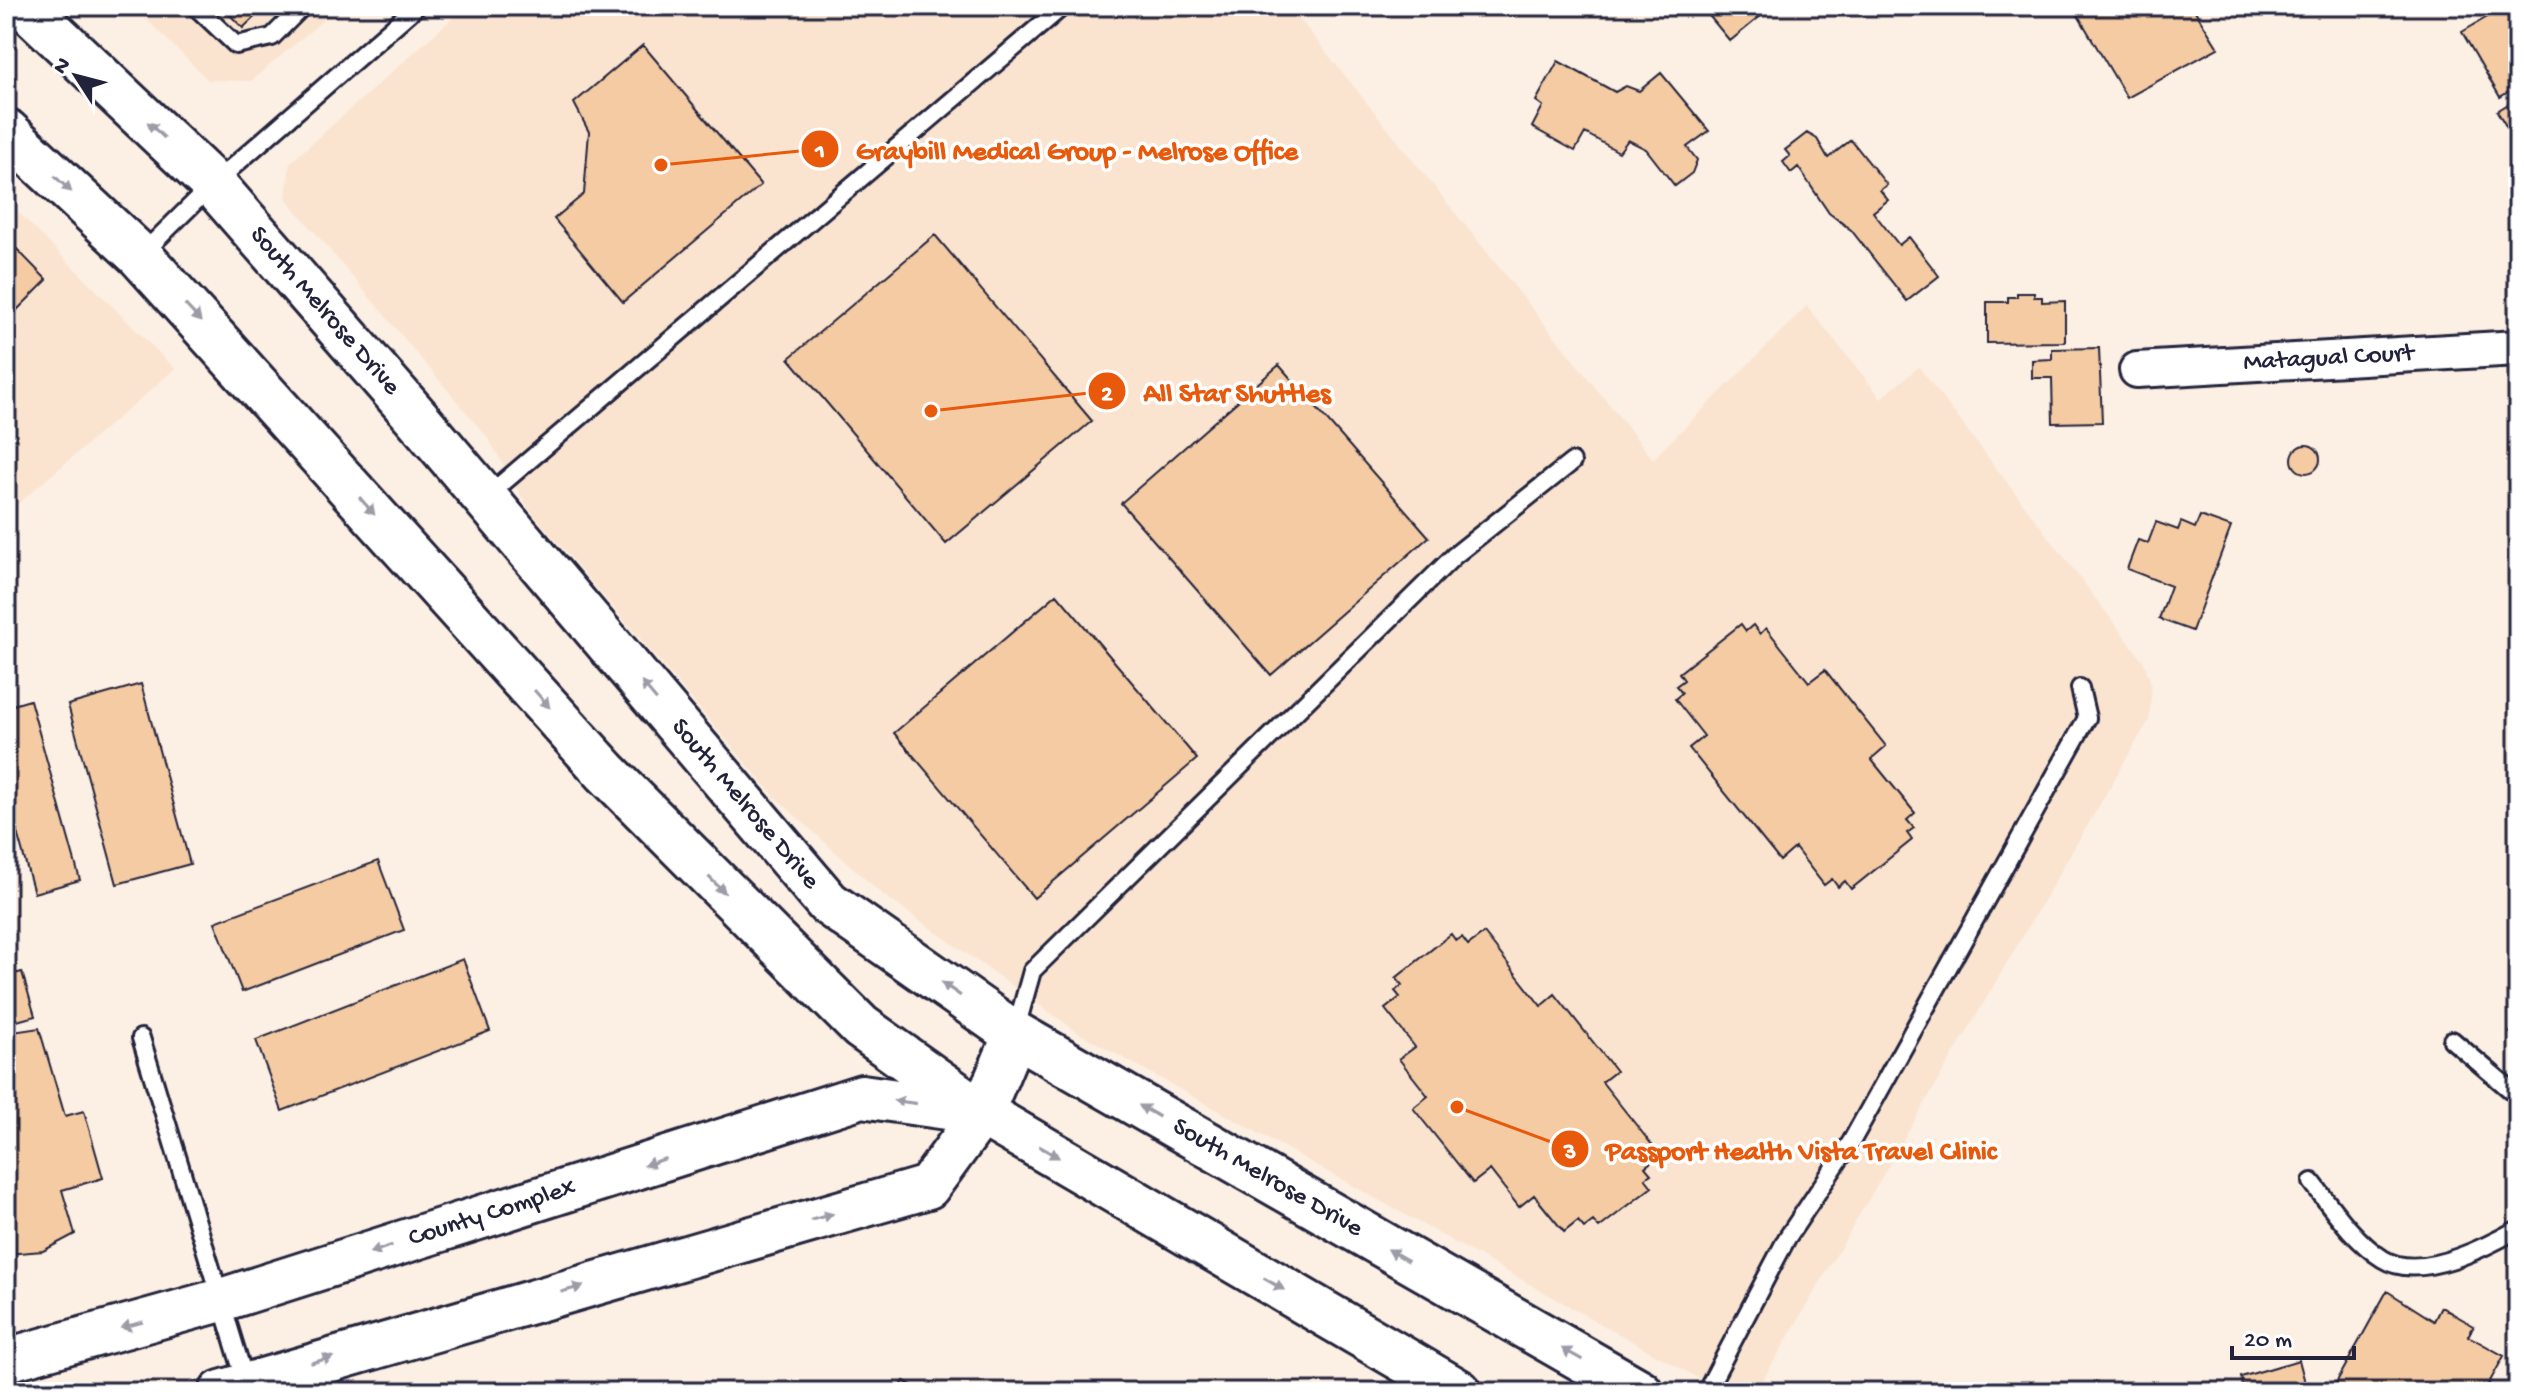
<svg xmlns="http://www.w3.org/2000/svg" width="2524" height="1398" font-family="'Gochi Hand',sans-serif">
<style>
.built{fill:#fae4d0}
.building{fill:#f4cba3;stroke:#22223b;stroke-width:2}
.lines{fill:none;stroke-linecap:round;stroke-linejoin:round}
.service-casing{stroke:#22223b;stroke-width:22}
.minor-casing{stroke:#22223b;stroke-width:40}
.tertiary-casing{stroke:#22223b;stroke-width:48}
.primary-casing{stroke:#22223b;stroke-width:50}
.service{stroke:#fff;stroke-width:16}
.minor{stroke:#fff;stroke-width:34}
.tertiary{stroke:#fff;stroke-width:42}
.primary{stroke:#fff;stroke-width:44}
.oneway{fill:#9c9ca7}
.labels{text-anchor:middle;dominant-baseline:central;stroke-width:7;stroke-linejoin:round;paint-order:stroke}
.street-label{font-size:26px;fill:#22223b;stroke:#fff}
.leader{fill:none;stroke:#e8590c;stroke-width:3}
.callout-dot{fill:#e8590c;stroke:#fff;stroke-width:3}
.mark-label{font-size:24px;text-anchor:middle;font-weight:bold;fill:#fff}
.callout-label{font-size:28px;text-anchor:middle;font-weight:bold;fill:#e8590c;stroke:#fff;stroke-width:7;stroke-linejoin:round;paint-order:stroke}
</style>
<rect width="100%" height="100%" fill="#fcefe3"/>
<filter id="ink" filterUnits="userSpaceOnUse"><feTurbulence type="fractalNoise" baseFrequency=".0125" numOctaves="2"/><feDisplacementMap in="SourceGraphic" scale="16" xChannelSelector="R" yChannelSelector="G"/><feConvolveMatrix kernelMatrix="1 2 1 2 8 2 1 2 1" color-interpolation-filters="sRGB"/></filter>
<g filter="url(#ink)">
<path class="built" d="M133,6H340L251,81L208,80Z
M466,6H1289L1653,459L1807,306L1881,398L1919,367L2144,662L2152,686L2149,720L1756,1392H1723L1079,1033L882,894L775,797L529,509L488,438L286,198L290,163Z
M6,200L175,369L6,514Z"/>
<path class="building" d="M221,6H266L243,28Z
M1701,6H1773L1730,41Z
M2192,6L2218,48L2127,98L2073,7Z
M2506,6L2518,9V86L2500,97L2462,32Z
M643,45L761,185L623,302L554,219L584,194L589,132L574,103Z
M1558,61L1615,92L1626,86L1639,91L1661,73L1709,131L1687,147L1697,160L1692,173L1675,186L1646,149L1628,140L1619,152L1585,133L1575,151L1532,127L1543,106L1536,101Z
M2518,98V133L2512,136L2497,111Z
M1807,133L1817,139L1828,158L1851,140L1887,185L1880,190L1888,200L1873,212L1899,245L1909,237L1939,276L1907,301L1851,230L1829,213L1798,167L1791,173L1783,162L1790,156L1785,150Z
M935,235L1092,421L946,544L789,358Z
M6,238L47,280L6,321Z
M2017,293H2034V297H2042V302L2065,301V342L1987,343V302H2008V297H2017Z
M2099,348L2102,422L2053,423L2052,378H2032V360L2052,359V349Z
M1279,365L1429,537L1271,675L1121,503Z
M2292 459a14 14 0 1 1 28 0a14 14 0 1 1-28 0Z
M2200,516L2231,527L2192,631L2159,619L2171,586L2127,569L2138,540L2148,543L2156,522L2178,530L2181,522L2195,528Z
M1057,594L1197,759L1034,898L894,733Z
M1741,624L1746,631L1753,625L1760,634L1766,628L1809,682L1825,670L1886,746L1871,759L1915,813L1907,820L1914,828L1907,833L1912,840L1851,889L1845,881L1838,887L1832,879L1824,885L1795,848L1780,861L1689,748L1704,736L1675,699L1682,693L1676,686L1684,680L1679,673Z
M141,684L190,864L117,884L68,705Z
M30,700L80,880L34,893L6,793V707Z
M378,861L404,930L242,992L215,922Z
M1484,933L1541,1006L1555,994L1616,1071L1602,1082L1660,1155L1645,1167L1651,1174L1645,1178L1652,1187L1599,1228L1593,1221L1584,1228L1578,1221L1564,1232L1534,1195L1519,1207L1490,1170L1473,1183L1413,1108L1428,1096L1399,1059L1415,1047L1385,1009L1400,997L1395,991L1402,985L1396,978L1451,934L1456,941L1462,937L1468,945Z
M463,959L490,1031L282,1111L256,1040Z
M22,972L35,1016L6,1024V976Z
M2518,1017V1037L2510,1033Z
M39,1028L65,1116L84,1111L103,1178L62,1190L75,1234L43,1251L7,1254L6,1033Z
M2387,1291L2434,1321L2441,1307L2474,1326L2468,1336L2504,1356L2484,1392H2331Z
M2299,1360L2307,1390L2316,1387L2325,1392H2244L2241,1377Z
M904,1381L924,1392H897Z"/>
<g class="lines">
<g class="service-casing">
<path id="service" d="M195,6L236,45L272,37L303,6
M142,254L213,184L417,6
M486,497L1063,6
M1015,1032L1032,971L1454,556L1572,462
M141,1038L246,1383
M2452,1040L2518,1096
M2312,1182C2333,1209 2354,1241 2383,1259C2420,1282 2486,1247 2518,1229
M1706,1392L1787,1238L1851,1142L2087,718L2080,688"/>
</g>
<g class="minor-casing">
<g id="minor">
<path id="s1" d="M2137,370L2518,348"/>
</g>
</g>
<g class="tertiary-casing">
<g id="tertiary">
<path id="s2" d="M6,1360L221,1300L862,1096L982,1113"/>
<path d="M221,1392L928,1187L982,1113L1015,1034"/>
</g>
</g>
<g class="primary-casing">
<g id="primary">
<path id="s3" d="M25,6L213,184L419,420L828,903L1015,1034L1640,1392"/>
<path d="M6,131L140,256L606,772L861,1027L982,1113L1459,1392"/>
</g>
</g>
<use href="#service" class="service"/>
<use href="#minor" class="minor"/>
<use href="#tertiary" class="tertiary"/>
<use href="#primary" class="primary"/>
</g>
<defs><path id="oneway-solid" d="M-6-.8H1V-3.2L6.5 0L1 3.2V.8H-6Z" transform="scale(2)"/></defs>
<g class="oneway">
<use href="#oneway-solid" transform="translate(156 130) rotate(-137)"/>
<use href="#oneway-solid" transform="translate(63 184) rotate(43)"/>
<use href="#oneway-solid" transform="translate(193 313) rotate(47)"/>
<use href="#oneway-solid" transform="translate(367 506) rotate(49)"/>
<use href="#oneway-solid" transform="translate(649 691) rotate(-130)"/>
<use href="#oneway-solid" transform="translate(542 699) rotate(49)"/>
<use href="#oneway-solid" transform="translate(717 885) rotate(45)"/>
<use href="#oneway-solid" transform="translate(951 989) rotate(-145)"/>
<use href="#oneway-solid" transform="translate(905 1102) rotate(-172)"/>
<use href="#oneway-solid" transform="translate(1149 1111) rotate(-150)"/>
<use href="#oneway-solid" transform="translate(1049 1152) rotate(30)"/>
<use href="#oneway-solid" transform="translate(655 1162) rotate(162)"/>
<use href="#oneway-solid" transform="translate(822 1217) rotate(-16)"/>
<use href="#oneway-solid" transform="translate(381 1249) rotate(162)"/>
<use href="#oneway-solid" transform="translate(1398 1255) rotate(-150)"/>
<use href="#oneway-solid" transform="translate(1274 1284) rotate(30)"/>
<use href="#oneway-solid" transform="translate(572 1289) rotate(-16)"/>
<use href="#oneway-solid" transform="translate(132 1325) rotate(164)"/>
<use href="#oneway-solid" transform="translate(1572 1354) rotate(-151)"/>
<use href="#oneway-solid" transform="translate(322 1360) rotate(-16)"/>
</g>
</g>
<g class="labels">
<g class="street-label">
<text stroke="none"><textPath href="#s3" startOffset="428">South Melrose Drive</textPath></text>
<text stroke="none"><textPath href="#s1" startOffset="192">Matagual Court</textPath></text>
<text stroke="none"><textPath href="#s3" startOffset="1076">South Melrose Drive</textPath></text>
<text stroke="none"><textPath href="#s3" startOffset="1724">South Melrose Drive</textPath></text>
<text stroke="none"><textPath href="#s2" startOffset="508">County Complex</textPath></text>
</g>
</g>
<path class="leader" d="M661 165L820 149M931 411L1107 391M1457 1107L1570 1149"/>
<g class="callout-dot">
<circle cx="661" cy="165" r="8"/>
<circle cx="931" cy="411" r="8"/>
<circle cx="1457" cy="1107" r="8"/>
<circle cx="820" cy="149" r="20"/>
<circle cx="1107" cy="391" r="20"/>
<circle cx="1570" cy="1149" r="20"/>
</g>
<g class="mark-label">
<text x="820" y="157">1</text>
<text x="1107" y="400">2</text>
<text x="1570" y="1158">3</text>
</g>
<g class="callout-label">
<text x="1077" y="159">Graybill Medical Group - Melrose Office</text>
<text x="1237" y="401">All Star Shuttles</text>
<text x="1801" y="1159">Passport Health Vista Travel Clinic</text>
</g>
<rect width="2524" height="1398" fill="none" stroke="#fff" stroke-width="32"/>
<rect x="16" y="16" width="2492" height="1366" fill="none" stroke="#22223b" stroke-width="3" filter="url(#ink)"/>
<g transform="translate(76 76) rotate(306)" stroke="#ffffff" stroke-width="6" paint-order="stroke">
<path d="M0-6L14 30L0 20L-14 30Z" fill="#22223b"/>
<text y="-12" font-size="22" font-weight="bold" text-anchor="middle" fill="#22223b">N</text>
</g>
<path d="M2232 1346v12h122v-12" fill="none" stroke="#22223b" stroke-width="4"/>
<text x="2244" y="1346" font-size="24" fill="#22223b" stroke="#ffffff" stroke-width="6" paint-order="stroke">20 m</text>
</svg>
